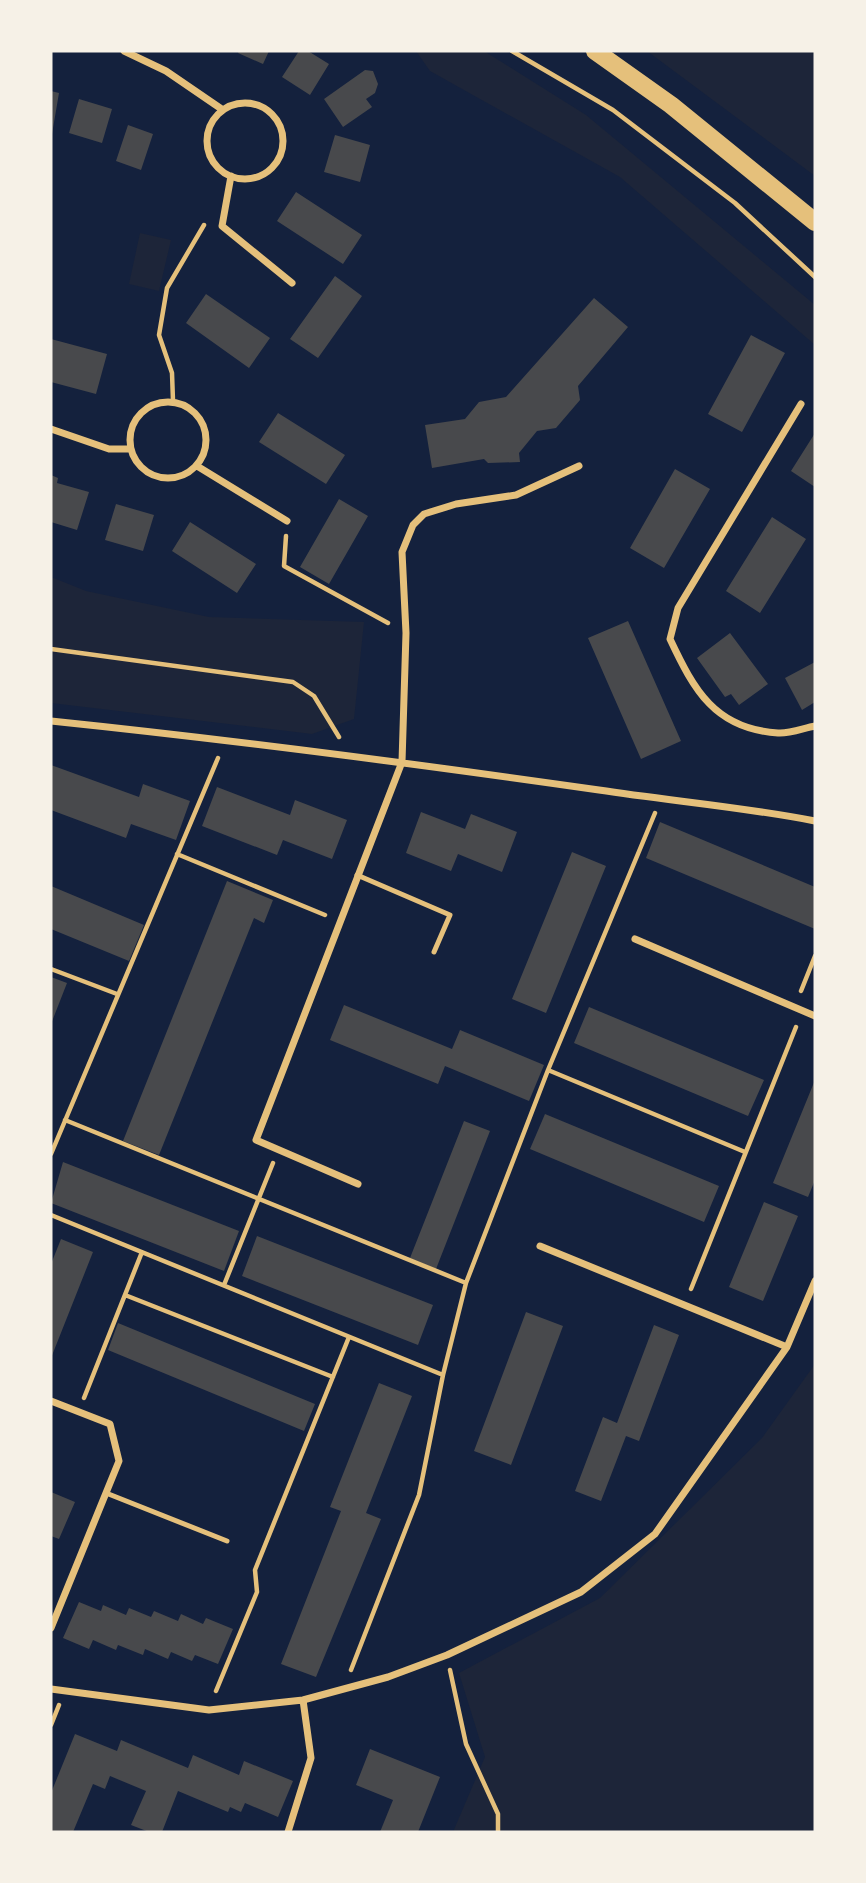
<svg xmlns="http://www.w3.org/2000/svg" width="866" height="1883" font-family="'Asap Condensed',sans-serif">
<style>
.green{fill:#1d2539}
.building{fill:#48494c}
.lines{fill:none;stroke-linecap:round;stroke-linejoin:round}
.path{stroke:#e5c07b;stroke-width:4.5}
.service{stroke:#e5c07b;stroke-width:5}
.minor{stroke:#e5c07b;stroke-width:7}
.primary{stroke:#e5c07b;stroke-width:18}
</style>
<rect width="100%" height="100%" fill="#14213d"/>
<path class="green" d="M416,51H484L586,115L815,305V345L620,177L430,71Z
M647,51H815V176Z
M140,233L171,240L159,291L129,284Z
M51,577L86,591L209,617L364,622L354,719L312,734L51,703Z
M815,1364V1832H453L485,1757L459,1673L600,1598L762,1438Z"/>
<path class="building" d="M239,51H269L263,64L238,53Z
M299,51H308L329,64L310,95L282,77Z
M365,70L373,71L378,84L375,93L366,99L372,107L343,127L324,99Z
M51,91L59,93L52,134H51Z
M79,99L112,109L102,143L69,133Z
M128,125L153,134L141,170L116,161Z
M335,135L370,145L360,182L324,172Z
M296,192L362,235L343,264L277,221Z
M335,276L362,296L318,358L290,339Z
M206,294L270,338L249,368L186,323Z
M594,298L628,327L578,386L580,400L556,428L537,431L519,453L520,462L488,463L484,459L432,468L425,425L465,419L479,402L506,397Z
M751,335L785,353L742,432L708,414Z
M51,339L107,354L96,394L51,382Z
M278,413L345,455L326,484L259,442Z
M815,433V487L791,471Z
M675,469L710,489L664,568L630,548Z
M51,475L58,478L57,483L89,492L77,530L51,522Z
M339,499L368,516L329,584L300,567Z
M116,504L154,515L143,551L105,540Z
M772,517L806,539L760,613L726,591Z
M190,522L256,564L237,593L172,551Z
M628,621L681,741L641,759L588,638Z
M730,633L768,684L739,705L731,694L725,697L697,658Z
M815,662V702L802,710L785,678Z
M51,765L139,797L143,784L190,801L176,840L131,824L126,838L51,810Z
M217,787L290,815L295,800L347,820L332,859L283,840L277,855L202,826Z
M421,812L465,829L471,814L517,832L502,872L458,854L451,871L406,853Z
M660,822L815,887V929L646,858Z
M572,852L606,866L546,1013L512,999Z
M227,881L273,900L264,923L254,918L159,1155L123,1141Z
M51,886L144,925L129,961L51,929Z
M51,977L67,983L51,1024Z
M344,1005L452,1049L460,1030L544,1065L529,1101L445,1066L438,1084L330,1040Z
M589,1007L764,1080L748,1116L574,1043Z
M815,1080V1180L808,1197L773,1183Z
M545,1114L719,1186L704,1222L530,1149Z
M464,1121L490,1131L436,1269L410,1258Z
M63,1162L239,1231L224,1271L51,1203Z
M764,1202L798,1216L763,1301L729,1287Z
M257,1236L433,1305L418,1345L242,1276Z
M61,1239L93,1252L51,1358V1264Z
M526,1312L563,1326L511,1465L474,1451Z
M118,1323L315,1404L304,1431L108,1350Z
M654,1325L679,1335L639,1441L626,1436L601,1501L575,1491L603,1417L617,1423Z
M379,1383L412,1396L366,1513L381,1519L316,1677L281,1664L341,1511L330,1507Z
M51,1492L75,1502L59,1539L51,1536Z
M79,1602L101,1611L103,1605L126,1615L129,1608L151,1617L154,1611L178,1621L181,1614L203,1624L206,1618L233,1629L218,1664L195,1655L192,1661L171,1652L168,1659L145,1649L143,1655L118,1645L116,1650L93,1640L89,1649L63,1638Z
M75,1734L117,1751L121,1740L188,1768L193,1755L239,1775L244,1761L293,1781L278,1817L245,1803L241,1812L230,1807L228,1812L178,1791L162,1832H149L131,1825L146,1791L110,1776L105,1789L93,1784L73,1832H51V1793Z
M370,1749L440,1777L418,1832H380L393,1800L356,1785Z"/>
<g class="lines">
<path class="path" d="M512,51L613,110L735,203L815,277
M173,401L172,373L159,335L167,288L204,225
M286,536L284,566L388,623
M51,649L293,682L314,696L339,737
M177,854L325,915
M51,969L117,994
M801,991L815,956
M548,1070L745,1152
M65,1120L466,1283
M51,1154L218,758
M51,1215L443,1375
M224,1285L273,1163
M691,1289L796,1027
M125,1295L333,1377
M84,1398L142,1252
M351,1670L419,1495L443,1375L466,1283L548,1070L655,813
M450,1670L466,1744L498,1814V1832
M216,1691L257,1592L255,1570L349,1337
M51,1725L59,1705"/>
<path class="service" d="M357,875L450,915L434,952
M106,1493L227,1541"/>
<path class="minor" d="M124,51L166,71L223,110
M207 141a38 38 0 1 1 76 0a38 38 0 1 1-76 0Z
M231,176L222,226L292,283
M130 440a38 38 0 1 1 76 0a38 38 0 1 1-76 0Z
M801,404L678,608L670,639C694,690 715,729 778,733C789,734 804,728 815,726
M51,429L109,449H131
M197,466L287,521
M51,721C234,740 417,764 599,790C671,801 744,807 815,821
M635,939L815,1016
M358,1184L256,1140L402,762L406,633L402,552L413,525L424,514L456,504L516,495L579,466
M540,1246L787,1347
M51,1401L110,1424L119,1461L51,1628
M51,1689L209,1710L303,1700L388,1677L447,1655L581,1592L655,1534L787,1347L815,1281
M288,1832L311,1758L303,1700"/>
<path class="primary" d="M595,51L671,105L815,222"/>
</g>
<rect width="866" height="1883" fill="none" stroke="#f6f1e7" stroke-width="105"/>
</svg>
